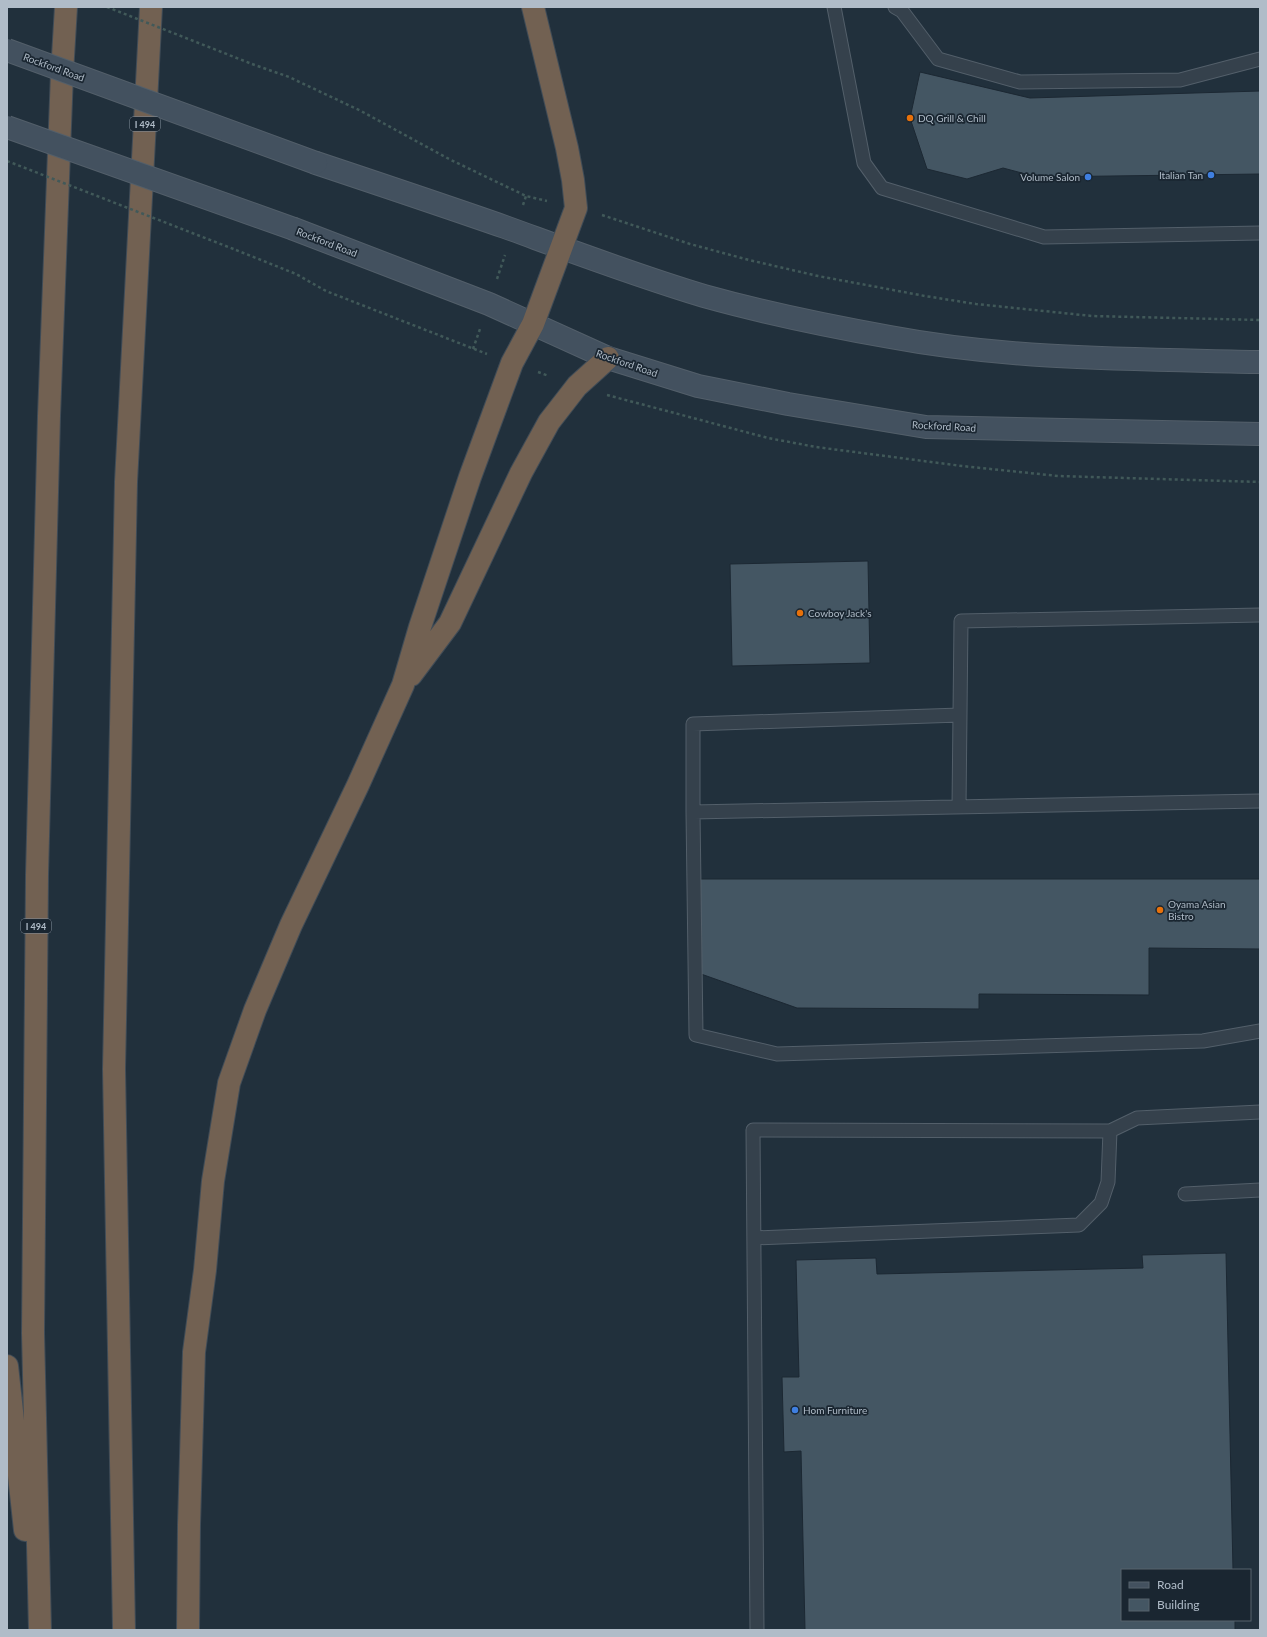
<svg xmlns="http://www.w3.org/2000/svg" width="1267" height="1637" font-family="Lato,sans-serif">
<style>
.building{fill:#445663;stroke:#1c2833}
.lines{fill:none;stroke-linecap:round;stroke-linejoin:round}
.lane-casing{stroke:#535f6a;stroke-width:15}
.secondary-casing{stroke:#535f6a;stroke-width:24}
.highway-casing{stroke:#404c57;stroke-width:24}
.path{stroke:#415959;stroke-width:2.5;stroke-dasharray:3 3;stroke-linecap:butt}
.lane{stroke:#35414c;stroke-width:13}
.secondary{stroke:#43515f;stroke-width:22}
.highway{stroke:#726152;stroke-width:22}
.secondary-bridge-casing{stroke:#535f6a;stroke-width:24;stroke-linecap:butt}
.path-bridge{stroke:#415959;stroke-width:2.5;stroke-dasharray:3 3;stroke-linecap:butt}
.secondary-bridge{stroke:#43515f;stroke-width:22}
.food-dot{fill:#e8710a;stroke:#1a2631;stroke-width:1.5}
.shop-dot{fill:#3f7fe0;stroke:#1a2631;stroke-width:1.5}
.labels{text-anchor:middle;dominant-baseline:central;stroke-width:3.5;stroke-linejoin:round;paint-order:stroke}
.shield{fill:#1a2631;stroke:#838f9b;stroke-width:1}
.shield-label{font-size:9px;font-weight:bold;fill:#b0bcc8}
.street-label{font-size:10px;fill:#b0bcc8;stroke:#1a2631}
.poi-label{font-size:10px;fill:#b0bcc8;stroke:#1a2631;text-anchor:start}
</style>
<rect width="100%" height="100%" fill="#21303c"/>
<path class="building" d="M920,72L1030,98L1260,91V174L1037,177L1003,168L967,179L927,169L910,118Z
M868,561L870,663L732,666L730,564Z
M700,879H1260V949L1149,948V995L979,994V1009L797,1008L701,974Z
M1226,1253L1233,1570H1122V1620H1235V1630H805L801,1451L784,1452L782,1377H799L796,1260L876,1258L877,1274L1143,1268L1142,1255Z"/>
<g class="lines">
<g class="lane-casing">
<path id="lane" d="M834,7L864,163L882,188L1044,237L1260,233
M895,7L902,11L938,59L1020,82L1180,80L1260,59
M1260,801L693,812L696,1035L777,1054L1203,1041L1260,1031
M959,807L961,621L1260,615
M693,812V724L960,715
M1185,1194L1260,1190
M754,1238L1079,1225L1101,1203L1108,1182L1110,1131
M757,1630L753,1130L1110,1131L1137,1118L1260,1112"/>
</g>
<g class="secondary-casing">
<path id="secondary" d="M316,163C379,184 442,205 505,227C571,251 637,276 704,296C765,313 828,326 890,337C1012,360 1136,359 1260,362
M294,229L489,304L608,358L698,386L788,404L926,427L1260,434"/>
</g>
<g class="highway-casing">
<path id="highway" d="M411,675L450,623L521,473L549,422L577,386L608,358
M7,1366L25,1530
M40,1630L33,1333L37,875L49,416L62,73L66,7
M124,1630L114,1069L126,482L151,7
M188,1630L189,1525L194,1352L205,1270L213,1181L229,1083L255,1010L291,925L358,785L403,685L420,627L470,477L512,363L533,324L576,208L573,180L567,148L533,7"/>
</g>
<path class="path" d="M252,64L289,77L361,111L449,159L526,196L547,201
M523,205L526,196
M602,215L690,244L749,260L818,276L925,296L976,304L1092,316L1260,320
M236,250L296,274L326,291L487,354
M497,279L505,255
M473,349L480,329
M538,372L549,376
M607,395L768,438L816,447L962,466L1058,476L1260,482"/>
<use href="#lane" class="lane"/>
<use href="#secondary" class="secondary"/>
<use href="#highway" class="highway"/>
<g class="secondary-bridge-casing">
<path id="secondary-bridge" d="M7,50L316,163
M7,127L294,229"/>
</g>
<path class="path-bridge" d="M107,7L252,64
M7,161L236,250"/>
<use href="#secondary-bridge" class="secondary-bridge"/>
</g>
<g class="food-dot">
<circle cx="910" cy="118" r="4"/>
<circle cx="800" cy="613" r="4"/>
<circle cx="1160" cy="910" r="4"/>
</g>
<g class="shop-dot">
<circle cx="1211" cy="175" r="4"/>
<circle cx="1088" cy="177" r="4"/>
<circle cx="795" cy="1410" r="4"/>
</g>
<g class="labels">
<g class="shield">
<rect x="130" y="117" width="30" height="14" rx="3"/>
<rect x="21" y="919" width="30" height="14" rx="3"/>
</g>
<g class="shield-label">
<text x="145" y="124">I 494</text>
<text x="36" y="926">I 494</text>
</g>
<g class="street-label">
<text transform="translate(54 67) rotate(20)">Rockford Road</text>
<text transform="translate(327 242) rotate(21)">Rockford Road</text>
<text transform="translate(627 363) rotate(19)">Rockford Road</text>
<text transform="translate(944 426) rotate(3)">Rockford Road</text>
</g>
<g class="poi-label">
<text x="918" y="118">DQ Grill &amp; Chill</text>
<text x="1203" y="175" text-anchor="end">Italian Tan</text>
<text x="1080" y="177" text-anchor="end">Volume Salon</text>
<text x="808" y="613">Cowboy Jack's</text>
<text x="1168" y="904">Oyama Asian<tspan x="1168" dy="12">Bistro</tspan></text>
<text x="803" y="1410">Hom Furniture</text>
</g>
</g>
<rect width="1267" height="1637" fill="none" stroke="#b0bcc8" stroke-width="16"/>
<rect x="1121" y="1569" width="130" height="52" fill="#1a2631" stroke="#56626d"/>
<rect x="1129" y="1582" width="20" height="6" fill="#43515f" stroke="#56626d"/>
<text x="1157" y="1589" font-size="12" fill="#b0bcc8">Road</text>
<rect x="1129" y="1599" width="20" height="12" fill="#445663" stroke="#56626d"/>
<text x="1157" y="1609" font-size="12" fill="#b0bcc8">Building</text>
</svg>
